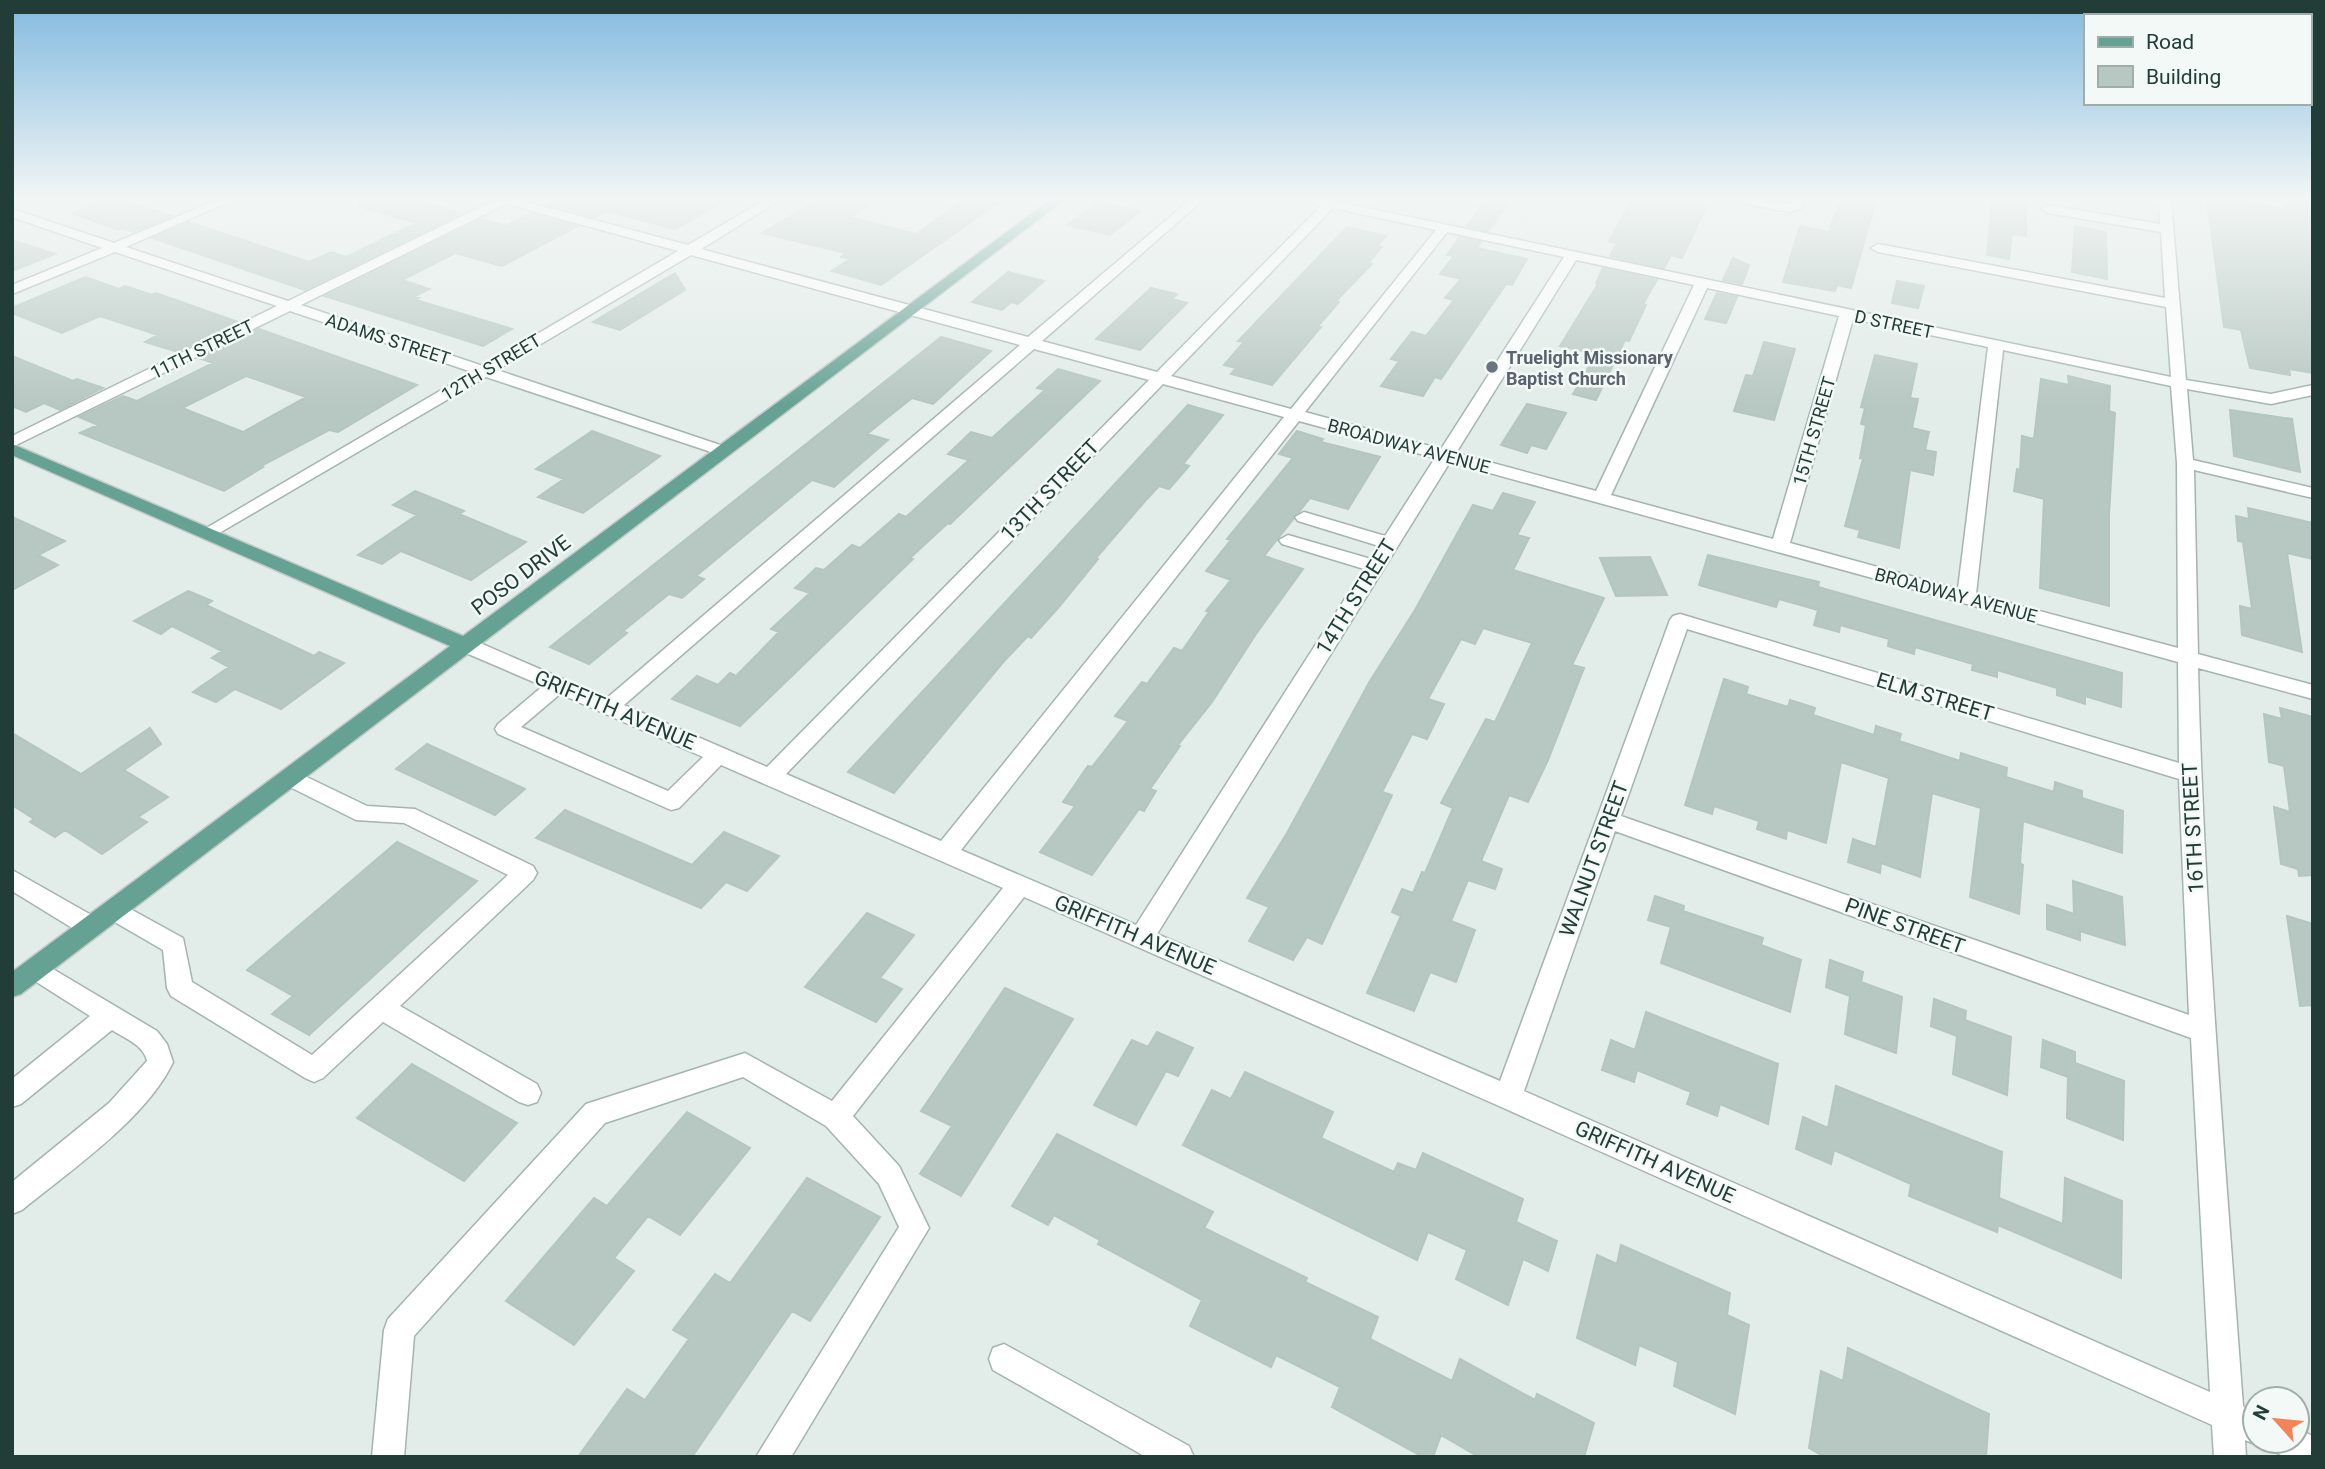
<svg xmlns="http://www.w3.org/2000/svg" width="2325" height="1469" font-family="Roboto,sans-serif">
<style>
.building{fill:#b7c7c1;stroke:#b4c6bf;stroke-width:2;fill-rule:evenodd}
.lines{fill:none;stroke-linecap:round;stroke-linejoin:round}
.minor-casing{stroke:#a5b4af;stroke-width:3}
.major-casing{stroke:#c1c9c7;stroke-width:3}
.minor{fill:#fff;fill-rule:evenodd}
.major{fill:#66a294;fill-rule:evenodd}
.worship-dot{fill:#6b7280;stroke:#f2f9f6;stroke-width:2.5}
.labels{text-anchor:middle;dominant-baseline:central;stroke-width:5;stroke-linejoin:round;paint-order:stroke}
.far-street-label{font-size:18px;fill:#223d37;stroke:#f2f9f6}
.far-worship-label{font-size:18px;font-weight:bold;fill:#5b616d;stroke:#f2f9f6;text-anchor:start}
.street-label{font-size:21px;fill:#223d37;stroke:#f2f9f6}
</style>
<rect width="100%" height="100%" fill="#e2ece8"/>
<path class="building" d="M107,200H121L171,216L134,232L122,228L118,230L72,213Z
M359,200H415L462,213L305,290L152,238L189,222L309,262L332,252L346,257L416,223L358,206Z
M557,200H727L675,229L607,211L595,217L548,205Z
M818,200H876L850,217L916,234L964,200H1002L881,285L832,271L850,259L841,257L846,253L762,233Z
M1485,200H1510L1488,231L1467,226Z
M1632,200H1702L1699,206L1706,208L1682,258L1671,255L1664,268L1610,256L1617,243L1609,241Z
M1840,200H1876L1851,288L1837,285L1835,291L1783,282L1800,226L1829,232Z
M1992,200H2026V236L2012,234L2009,259L1987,255Z
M2207,200H2250L2251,203L2282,209L2294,200H2313V373L2289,369L2290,375L2250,368L2241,330L2224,327Z
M1098,202L1140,211L1110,235L1067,225Z
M531,213L578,226L502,266L455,253L402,280L429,289L413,297L419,298L416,300L512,329L483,346L325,296L481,219L506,226Z
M2075,226L2106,232L2107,279L2072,272Z
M1347,227L1386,236L1377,246L1382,247L1368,263L1372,264L1336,301L1339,302L1318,326L1321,327L1272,385L1231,374L1236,368L1224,365L1244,342L1238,341Z
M1459,237L1481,242L1477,248L1527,259L1512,285L1506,284L1441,379L1435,377L1423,396L1381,386L1399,361L1391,359L1412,332L1426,336L1454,300L1445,298L1461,279L1440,274L1454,256L1447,255Z
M12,240L55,254L12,271Z
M1733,258L1749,265L1742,284L1723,280Z
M1603,268L1657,280L1643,304L1646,305L1629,341L1625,340L1596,400L1573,394L1596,354L1560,346L1598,284L1596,283Z
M1008,272L1044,281L1018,304L1011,302L1002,310L972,302Z
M675,273L685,290L620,330L593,322Z
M85,277L119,289L125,286L152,295L156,293L238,322L178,352L145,342L158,335L100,316L62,333L12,313V308Z
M1897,281L1924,286L1918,308L1892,303Z
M1151,288L1177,294L1172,299L1187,303L1140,350L1096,339Z
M1717,293L1737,297L1726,323L1705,319Z
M259,329L417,385L338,432L329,430L261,466L263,467L224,491L80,433L98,425L79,417L123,396L137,401L213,363L199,358ZM246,376L306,397L243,432L182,408Z
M941,337L991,351L933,404L912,398L867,434L888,440L834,487L812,480L696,576L704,579L682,598L669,594L623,631L627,633L589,664L550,647Z
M1764,342L1795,349L1774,420L1734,411L1746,375L1753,376Z
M1875,355L1917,364L1910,398L1918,399L1912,428L1929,432L1925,450L1936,452L1933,475L1910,470L1899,548L1858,537L1860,530L1845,526L1863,459L1860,458L1866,425L1861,424L1865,408L1861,407Z
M12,356L73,381L77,379L103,388L60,410L44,403L26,412L12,406Z
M1058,369L1100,381L950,524L948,523L910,558L913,559L740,726L672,699L697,676L718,685L730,673L736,676L779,632L771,629L810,593L795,588L816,568L824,570L852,545L860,548L899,514L906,517L969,460L948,454L971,432L992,438L1045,390L1037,388Z
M2068,376L2110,386L2109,411L2115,413L2109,515V606L2040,588L2044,499L2014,491L2017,469L2020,470L2022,436L2034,439L2041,379L2069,385Z
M1527,404L1566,413L1546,449L1531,445L1527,453L1501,445Z
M1188,405L1223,415L1183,464L1189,466L1169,489L1159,486L1146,500L1096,558L1098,559L1058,608L1031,638L1028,636L1005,660L894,793L848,772Z
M2230,410L2292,419L2300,472L2234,456Z
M592,431L660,456L583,513L538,497L564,479L536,469Z
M1297,431L1323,439L1321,442L1380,457L1348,509L1310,498L1264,556L1303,569L1256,634L1212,702L1178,745L1180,746L1150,789L1156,791L1144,811L1139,809L1092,875L1040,852L1075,806L1063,802L1088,766L1092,767L1128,721L1115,716L1142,682L1147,684L1174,648L1182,651L1209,612L1206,611L1231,580L1206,571L1231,540L1227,539L1293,458L1279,454Z
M415,491L464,511L459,514L526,542L471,580L401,551L382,564L358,555L417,515L393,505Z
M1503,493L1535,502L1517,535L1529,538L1513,570L1604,598L1572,665L1584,668L1548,760L1528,802L1509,795L1481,861L1502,869L1495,889L1468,880L1451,921L1475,930L1456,982L1430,972L1414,1011L1367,993L1401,916L1392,912L1402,889L1413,893L1422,872L1425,873L1453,808L1441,803L1486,719L1495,722L1532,643L1483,628L1475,644L1461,639L1428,699L1444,704L1427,739L1412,734L1382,792L1392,795L1322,944L1307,937L1293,960L1249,941L1269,907L1247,898L1287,833L1370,681L1415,610L1473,505L1493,511Z
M2248,508L2313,523V559L2287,553L2302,652L2242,635L2240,606L2252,609L2243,542L2238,541L2236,516L2249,519Z
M12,517L65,541L38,555L58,565L12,590Z
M1708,555L1819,582L1818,587L2122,673L2121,707L2085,696V704L2057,695V688L1997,670V677L1972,670L1973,664L1915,647L1914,654L1888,646L1889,639L1840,625L1839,632L1814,625L1818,610L1779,599L1776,607L1699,585Z
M1650,557L1667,595L1616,596L1600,558Z
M188,591L212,601L206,605L314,656L319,652L344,663L281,709L235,689L216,702L193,692L229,667L212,658L222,651L172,626L161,634L134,621Z
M1724,679L1748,687L1746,694L1788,707L1790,700L1815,708L1813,715L1874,735L1876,726L1901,734L1899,741L1960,761L1961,753L2007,768L2006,777L2054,792L2055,782L2082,791V798L2123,811L2122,853L2023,821L2020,863L2023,865L2019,914L1970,897L1981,808L1932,793L1920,877L1881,863L1880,873L1848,862L1853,839L1876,847L1889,778L1841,762L1826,843L1787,830L1786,839L1757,829L1759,821L1714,806L1712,814L1685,805Z
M2280,708L2313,717V875L2299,876L2298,869L2281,864L2274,807L2290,812L2284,766L2269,762L2264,714L2282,719Z
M150,728L161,744L124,770L168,797L138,817L147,822L102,854L65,830L55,837L30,822L34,819L12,805V733L81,774Z
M427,744L525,789L495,815L396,769Z
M565,810L692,865L724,832L779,856L747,891L726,882L701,908L536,838Z
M397,842L477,881L309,1035L272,1014L293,996L247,970Z
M2073,881L2122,897L2125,945L2080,931V940L2047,929V905L2074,914Z
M1655,896L1684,906L1683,911L1763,938L1761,945L1801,960L1790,1012L1661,963L1671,927L1648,920Z
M867,913L914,935L880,978L902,989L876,1022L805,987Z
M2287,916L2313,924V1005L2300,1006Z
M1830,960L1863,972L1861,982L1902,997L1896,1053L1845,1034L1850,996L1826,987Z
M1005,988L1073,1019L961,1196L920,1174L952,1126L921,1111Z
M1934,999L1966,1011L1965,1020L2011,1037L2007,1095L1953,1074L1957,1036L1931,1026Z
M1646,1012L1778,1064L1768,1124L1720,1104L1717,1116L1687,1104L1691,1092L1637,1070L1634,1082L1602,1070L1611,1040L1635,1050Z
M1157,1032L1193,1048L1178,1076L1166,1071L1136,1125L1094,1105L1132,1040L1148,1047Z
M2043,1040L2075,1052V1063L2124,1081L2123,1140L2067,1118L2068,1077L2041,1067Z
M412,1064L517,1123L464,1181L357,1118Z
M1245,1072L1333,1112L1321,1138L1394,1172L1398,1163L1416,1170L1423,1153L1523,1199L1516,1222L1557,1241L1548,1271L1523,1259L1508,1305L1456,1279L1467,1250L1428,1232L1417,1260L1183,1145L1212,1090L1231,1099Z
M1836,1086L2002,1152L1999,1198L2063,1224L2065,1178L2122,1201L2121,1278L1998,1225L1997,1232L1909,1196L1911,1184L1834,1150L1831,1164L1796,1149L1803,1117L1828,1128Z
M687,1112L750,1148L680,1235L648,1216L614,1258L634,1271L574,1345L506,1301L594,1198L607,1206Z
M1057,1134L1213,1212L1204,1228L1307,1278L1305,1282L1378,1317L1370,1339L1452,1381L1460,1359L1535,1400L1537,1394L1594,1423L1584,1457H1479L1441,1435L1433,1457H1423L1332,1407L1340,1387L1276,1355L1271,1367L1190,1326L1202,1300L1098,1244L1100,1240L1054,1215L1048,1225L1012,1206Z
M807,1178L880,1217L810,1321L792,1311L692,1457H578L627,1389L645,1400L689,1339L673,1330L715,1274L730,1283Z
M1621,1245L1730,1293L1727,1315L1749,1325L1735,1414L1674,1386L1678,1362L1639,1345L1635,1365L1577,1338L1597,1255L1617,1264Z
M1848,1348L1989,1414L1986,1457H1825L1809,1448L1821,1371L1843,1381Z"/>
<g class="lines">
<g class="minor-casing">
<path id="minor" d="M217,200H233L126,247L288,301L495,200H519L688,245L765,200H780L701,249L1028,337L1190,200H1203L1042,341L1157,372L1321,206L1306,200H1329L2171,377L2166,307L1878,252L1871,248L1878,244L2165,298L2161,232L2048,213L2042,209L2048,205L2160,224L2159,200H2171L2186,380L2271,394L2313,385V395L2271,404L2187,389L2193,460L2313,488V498L2194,470L2198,654L2313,685V699L2198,668C2204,914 2225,1160 2243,1406L2255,1412V1441H2262L2255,1444L2245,1440L2246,1457H2214L2212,1425L1499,1106L1024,897L853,1116L899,1166L929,1228L791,1457H756L899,1227L879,1184L826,1126L743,1077L605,1123L414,1336L404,1457H372L384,1330L388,1319L586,1104L745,1053L832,1101L1003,888L721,765L679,808L671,810L498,734L495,729L498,724L543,686L459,650L456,645L459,640H473L607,698L1020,345L691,255L497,370L729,448L731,451L729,454H717L486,377L209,539L200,534L203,530L472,372L290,311L12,447V436L277,306L115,252L12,294V285L102,248L12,217V209L114,243ZM506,204L678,251L483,366L301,305ZM1333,208L1436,230L1291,409L1171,376ZM1447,232L1564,257L1441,449L1305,412ZM1576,260L1694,285L1596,491L1456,453ZM1707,288L1839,316L1773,539L1611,495ZM1853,319L1988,347L1958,589L1790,543ZM1034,349L1149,380L767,767L624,705ZM2003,350L2171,386L2177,463L2178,648L1976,594ZM1163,384L1284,417L941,841L786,774ZM1299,421L1435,458L1385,536L1304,512L1295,517L1298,521L1379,546L1371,559L1288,535L1279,540L1282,544L1364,569L1136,925L961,850ZM1450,462L2178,662L2179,763L1680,614L1673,616L1670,620L1500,1081L1157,934ZM1687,629L2179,779L2189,1015L1621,816ZM560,694L703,757L668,791L521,727ZM1615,831L2191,1038L2210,1392L1524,1091Z
M1741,200H1766L1789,204L1793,200H1805L1801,208L1790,212L1747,204Z
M290,769L367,806L415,809L533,866L537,873L533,880L400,1006L537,1084L541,1093L537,1102L528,1105L519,1102L383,1022L323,1078L314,1082L305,1078L171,996L167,988L163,950L106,917L102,910L106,903L114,900L183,938L192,982L312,1055L508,875L404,823L356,820L282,783L279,777L282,771Z
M12,870L100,920L103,927L100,934L91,937L82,934L12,891Z
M36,959L157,1031L167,1044L173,1062C147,1118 70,1171 22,1210L12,1214V1182L109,1103L147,1061C144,1045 124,1038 112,1030L21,1104L12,1107V1079L90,1016L27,976L24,969L27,962Z
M1004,1344L1189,1446L1194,1457H1146L993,1370L989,1359L993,1348Z
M2297,1429L2313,1436V1457H2285L2275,1452L2270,1441H2297Z"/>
</g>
<g class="major-casing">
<path id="major" d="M1050,200H1064L21,994L12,997V972L450,646L12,455V444L463,636Z"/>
</g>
<use href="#minor" class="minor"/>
<use href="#major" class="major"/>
</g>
<linearGradient id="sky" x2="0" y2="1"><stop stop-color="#82badf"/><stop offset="0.49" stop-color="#f2f6f5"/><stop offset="1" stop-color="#f2f6f5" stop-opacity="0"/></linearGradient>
<rect width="2325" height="405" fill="url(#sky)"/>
<circle class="worship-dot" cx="1492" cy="367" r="7"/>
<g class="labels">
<g class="far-street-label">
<text transform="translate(1894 324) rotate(12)">D STREET</text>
<text transform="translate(388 339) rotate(18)">ADAMS STREET</text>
<text transform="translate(202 349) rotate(-26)">11TH STREET</text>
<text transform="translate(491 367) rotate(-31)">12TH STREET</text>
<text transform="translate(1814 431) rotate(-74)">15TH STREET</text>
<text transform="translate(1409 446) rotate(15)">BROADWAY AVENUE</text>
<text transform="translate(1956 595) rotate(15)">BROADWAY AVENUE</text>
</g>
<g class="far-worship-label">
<text x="1506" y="357">Truelight Missionary<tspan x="1506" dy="21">Baptist Church</tspan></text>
</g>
<g class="street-label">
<text transform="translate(1050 490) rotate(-46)">13TH STREET</text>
<text transform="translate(521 575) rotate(-37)">POSO DRIVE</text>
<text transform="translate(1356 597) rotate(-58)">14TH STREET</text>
<text transform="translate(1935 697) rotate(17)">ELM STREET</text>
<text transform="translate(615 710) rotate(23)">GRIFFITH AVENUE</text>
<text transform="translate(2193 828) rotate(-93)">16TH STREET</text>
<text transform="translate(1594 859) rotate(-70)">WALNUT STREET</text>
<text transform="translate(1905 926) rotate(20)">PINE STREET</text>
<text transform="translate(1135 935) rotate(23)">GRIFFITH AVENUE</text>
<text transform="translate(1655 1162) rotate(24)">GRIFFITH AVENUE</text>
</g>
</g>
<rect width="2325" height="1469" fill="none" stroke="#223d37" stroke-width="28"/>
<rect x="2084" y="14" width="228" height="91" fill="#f2f9f6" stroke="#9faeaa" stroke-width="2"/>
<rect x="2098" y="37" width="35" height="10" fill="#66a294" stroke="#9faeaa" stroke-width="2"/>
<text x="2146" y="49" font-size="21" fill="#223d37">Road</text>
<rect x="2098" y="66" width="35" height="21" fill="#b7c7c1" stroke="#9faeaa" stroke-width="2"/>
<text x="2146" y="84" font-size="21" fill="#223d37">Building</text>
<g transform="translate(2276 1420) rotate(297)"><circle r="33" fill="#f2f9f6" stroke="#9faeaa" stroke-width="2"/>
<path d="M0-5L12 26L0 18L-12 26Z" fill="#f38359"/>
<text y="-10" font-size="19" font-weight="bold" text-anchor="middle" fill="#223d37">N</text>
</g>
</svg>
